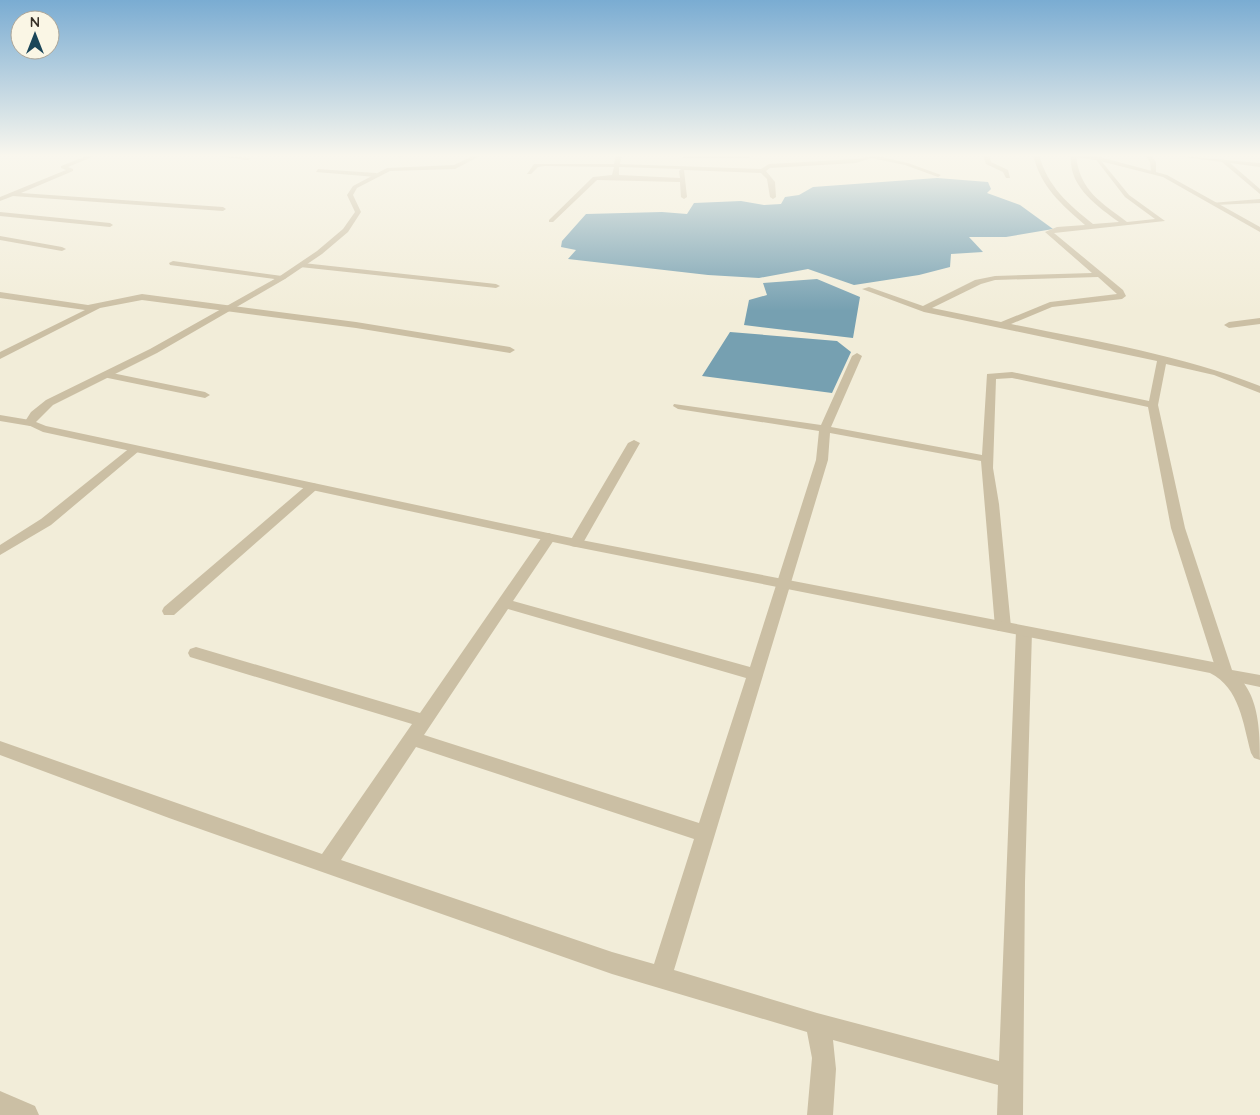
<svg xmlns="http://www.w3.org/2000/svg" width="1260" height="1115" font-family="Quicksand,sans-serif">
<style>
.water{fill:#76a0b1}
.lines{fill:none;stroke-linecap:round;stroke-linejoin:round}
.minor{fill:#cbbfa4;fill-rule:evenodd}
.tertiary{fill:#cbbfa4;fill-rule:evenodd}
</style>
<rect width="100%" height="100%" fill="#f2edd9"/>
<path class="water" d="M937,178L988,182L991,189L987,193L1020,205L1053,229L1006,237H969L983,252L951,254L950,267L919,275L854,285L808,269L759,278L708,275L568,259L576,250L561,247L562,241L586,214L662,212L687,214L694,203L741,201L764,205L781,204L785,197L799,195L813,187Z
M817,279L860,297L853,338L744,325L749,300L767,295L763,283Z
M730,332L837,341L851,352L832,393L702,376Z"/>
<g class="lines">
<path class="minor" d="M89,155H97L68,167L73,169V171L21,193L223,207L226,209L223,211L13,196L0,201V197L66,170L61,168V166Z
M209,155L251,158L248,160Z
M398,155H404L400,158Z
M616,155H622L620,164L761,169L769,164L856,159L879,155L877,156L908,163L941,175L938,177L905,165L871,158L856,163L770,168L766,171L775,182L776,197L773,199L770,197L767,179L761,173L684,170L687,197L684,199L681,197L680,182L597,180L553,222H549V220L593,177L612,175L614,167L545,166L538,167L531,174H527L534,164H614ZM619,167L681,169L679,171L680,178L619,175Z
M684,155L747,156L750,158H682Z
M983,155H989L991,162L1008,170L1010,178H1006L1003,172L986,164Z
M1033,155H1039C1048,187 1068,204 1093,224L1119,222C1097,206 1068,186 1071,155L1076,156C1080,191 1101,202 1127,222L1155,219L1125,197L1094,157H1098L1129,195L1165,221L1054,233L1123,290L1126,296L1122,299L1052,307L1011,324C1095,341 1181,355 1260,386V393L1214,375L1166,364L1158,405L1185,528L1232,670L1260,675V687L1222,679L1217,673L1171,528L1148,407L1012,378L996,379L993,468L999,504L1011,627L1008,631H998L995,627L981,461L830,433L828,460L674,970L817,1013L999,1061L1016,631L1019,627H1029L1032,631L1025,882L1023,1115H997L998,1085L833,1040L836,1069L833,1115H807L812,1058L807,1032L612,974L169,818L0,755V741L322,854L412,724L190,657L188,653L190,649L196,647L420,713L544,534L549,533L556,537L513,601L750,667L816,460L819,431L678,409L673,406L674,404L821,425L852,356L857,353L862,356L831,427L982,455L987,374L1012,372L1149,401L1157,361L924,312L862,289L869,287L923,306L975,280L995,276L1092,273L1045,232L1057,227L1085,225C1061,204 1041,187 1033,155ZM1098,277L1117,294L1050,302L1001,322L932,308L981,284L995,280ZM508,609L746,678L699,823L424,735ZM416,747L694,839L654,964L612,952L341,860Z
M1145,155H1151L1156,162V173L1151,172L1150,162Z
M1169,155L1260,163V167L1230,163L1260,189V194L1222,162Z
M318,169L376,173L379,175L376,177L316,172Z
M1260,199V203L1214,205L1211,203Z
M0,212L110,223L113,225L110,227L0,216Z
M0,236L62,247L66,249L62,251L0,240Z
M173,261L282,276L286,278L282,280L170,265L169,263Z
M303,263L496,284L500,286L496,288L300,267L299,265Z
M0,292L88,305L142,294L356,322L510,347L515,350L510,353L356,328L142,300L100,308L0,359V352L85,310L0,298Z
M1260,318V324L1229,328L1224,325L1229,322Z
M107,372L205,392L210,395L205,398L103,377V373Z
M0,415L30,420L36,423L30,426L0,421Z
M634,440L640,443L583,543L576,547L571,546L569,543L628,443Z
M135,446L139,447V451L51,525L0,555V545L41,519L131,447Z
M312,483L316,484L318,487L316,490L174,615H164L162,611L164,607L308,484Z
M0,1091L35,1106L39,1115H0Z"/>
<path class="tertiary" d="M475,155H482L455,169L390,171L357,188L353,195L361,212L348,232L322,254L285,279L157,353L53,405L36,422L46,426L576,539L1213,662C1258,676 1260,721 1260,760L1254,758L1251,753C1243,724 1240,688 1210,673L576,547L43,432L24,423L31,412L46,400L150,349L280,276L317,251L343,229L355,212L347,195L353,186L387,168L454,165Z
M1060,155L1096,156L1167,175L1260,227V232L1163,177L1096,160Z"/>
</g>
<linearGradient id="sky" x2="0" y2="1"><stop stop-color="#7aacd2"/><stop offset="0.5" stop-color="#f9f7ee"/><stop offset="1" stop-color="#f9f7ee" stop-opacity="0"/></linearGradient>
<rect width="1260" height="311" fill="url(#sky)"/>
<g transform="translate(35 35)"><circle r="24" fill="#faf6e5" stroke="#aca699"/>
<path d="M0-4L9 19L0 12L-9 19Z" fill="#1a4659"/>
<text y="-8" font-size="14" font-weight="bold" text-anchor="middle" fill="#362f26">N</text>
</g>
</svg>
